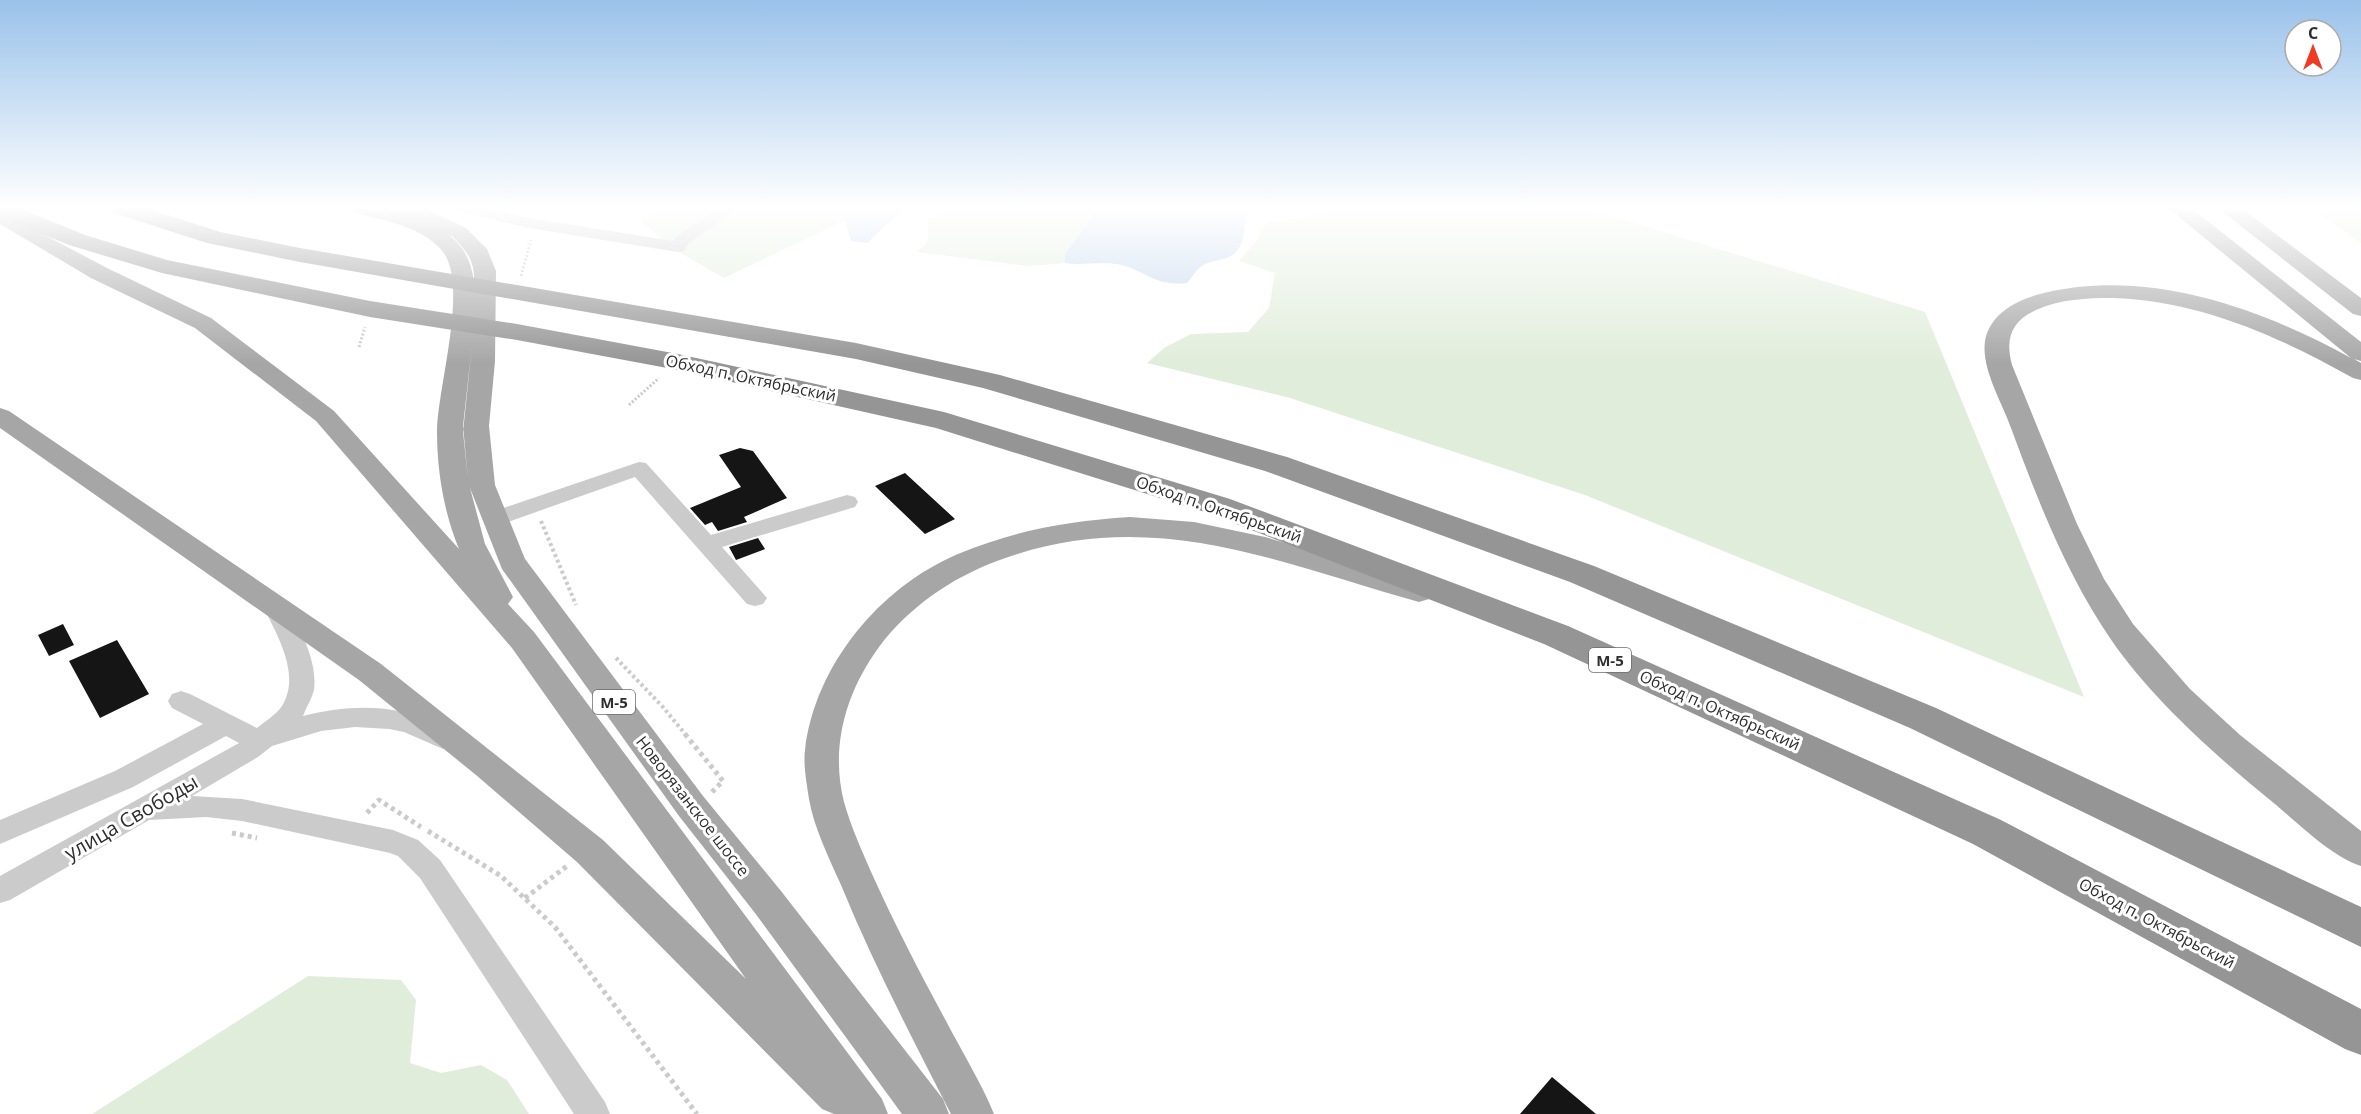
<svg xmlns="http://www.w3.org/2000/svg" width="2361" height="1114" font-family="'Open Sans',sans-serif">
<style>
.green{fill:#e1eddb}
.water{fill:#c5d7ee}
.building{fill:#151515}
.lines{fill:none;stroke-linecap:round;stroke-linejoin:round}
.path-far2{stroke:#cbcbcb;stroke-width:3;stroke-dasharray:2 2;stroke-linecap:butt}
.path-far1{stroke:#cbcbcb;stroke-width:4;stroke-dasharray:3 3;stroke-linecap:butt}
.path{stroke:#cbcbcb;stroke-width:5;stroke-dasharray:4 4;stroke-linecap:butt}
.minor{fill:#cbcbcb;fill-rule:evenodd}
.major{fill:#a6a6a6;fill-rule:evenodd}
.highway{fill:#959595;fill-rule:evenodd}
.labels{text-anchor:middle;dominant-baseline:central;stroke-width:6;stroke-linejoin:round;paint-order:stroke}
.shield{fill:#fff;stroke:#6d6d6d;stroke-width:1.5}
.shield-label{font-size:15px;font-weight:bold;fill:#2e2e2e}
.street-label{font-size:16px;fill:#2e2e2e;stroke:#fff}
.near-street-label{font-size:20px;fill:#2e2e2e;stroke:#fff}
</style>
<rect width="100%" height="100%" fill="#fff"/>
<path class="green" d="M653,208H862L845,220L724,278L670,247L641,220Z
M940,208H1098L1065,254V263L1028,266L917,252C933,239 927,236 928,219Z
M1333,208H1585L1925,312L2084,697L1585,495L1290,398L1147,363L1164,348L1191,334L1248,332L1269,308L1275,273L1239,261L1258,239L1265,223L1306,217Z
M2312,208H2361V243Z
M308,976L401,980L416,1000L410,1063L441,1073L481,1065L507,1080L529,1114H92Z"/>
<path class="water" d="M858,208H905L867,243L851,241L844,218Z
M1098,208H1251C1241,221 1248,241 1235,253C1228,260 1213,260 1203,265C1197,269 1192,277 1187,283C1152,287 1144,268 1116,264C1099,261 1082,266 1065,263V254Z"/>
<path class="building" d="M740,448L753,451L787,498L744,517L747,522L718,531L712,522L705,525L690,508L741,487L719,455Z
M905,473L955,519L925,534L875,486Z
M758,538L765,549L736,560L729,547Z
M63,624L74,645L49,656L38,635Z
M117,640L149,694L100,718L69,661Z
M1552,1077L1596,1114H1520Z"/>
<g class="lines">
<path class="path-far2" d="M521,276L531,240
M359,347L365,327
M629,405L659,378"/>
<path class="path-far1" d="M541,521L576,605
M616,658L662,706L686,735"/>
<path class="path" d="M685,734L723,781L712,792
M367,813L379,800L421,827
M428,831L501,876L555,927L697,1114
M232,833L257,838
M525,898L567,866"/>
<path class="minor" d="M457,208H487L529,218L673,241L676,237L719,208H738L689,243L684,251L678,252L529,228L459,211Z
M639,462L646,463L711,535L847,495L855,497L858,502L855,507L722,547L767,598L763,604L755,606L747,604L635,477L502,524L494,526L486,524L483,519L486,514Z
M276,600L284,602C299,627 318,660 314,690C312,698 306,708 303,716C346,705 394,703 434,723C443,728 451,730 456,739L452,746L443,749L404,732L389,729L355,727L321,731L272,746L258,757L192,796L242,799L393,830L418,840L440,860L605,1102L610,1114H574L420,878L398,856L390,853L242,821L206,817L149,820L10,900L0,903V876L239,743L226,736L133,787L0,844V820L115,771L203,724L172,708L168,701L172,694L181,691L190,694L257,728C264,722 276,715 282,706C301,675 278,637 264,608L268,602Z"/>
<path class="major" d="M349,208H383L393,211L391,208H424L466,228L487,249L496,271L495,361L489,426L495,485L525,559L703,796L781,891L943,1099L949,1114H902L755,913L679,816L502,569L470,488L485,544L513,597L508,604L534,632L882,1099L888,1114H834L822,1109L577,862L476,775L359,680L0,428V408L9,411L381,664L603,840L746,979L512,648L316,421L195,328L91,278L0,224V209L7,211L37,231L107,268L211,318L334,411L459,549C444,513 437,471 437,432C437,389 469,286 443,252C423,226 381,220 352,212ZM450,236H452C466,250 475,261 474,281C471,262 465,248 450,236ZM472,345L463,426L468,479L463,432Z
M2168,208H2191L2361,342V361L2354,359L2361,363V380L2353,378C2278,336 2200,301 2113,298C2087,298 2060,299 2036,310C2011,321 2005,339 2012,365L2077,524L2104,579L2133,624L2190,689L2240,735L2361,831V866C2331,856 2299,824 2275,804C2219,759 2152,699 2112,641C2067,576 2038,501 2011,428C2002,402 1981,369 1985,341C1990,313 2018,299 2044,293C2149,268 2260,308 2351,358Z
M2218,208H2241L2361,298V316L2353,314Z
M1130,517L1194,522L1265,537L1429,585L1434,592L1429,599L1419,602C1274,561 1148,504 997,561C951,578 908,608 879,647C846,692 830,747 844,802C851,827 862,851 872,874C895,925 920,973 946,1021C962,1052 981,1082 994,1114H951C912,1038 873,963 841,885C829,858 814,828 809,799C807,785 803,765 805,750C815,665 880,587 958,554C1016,530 1068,521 1130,517Z"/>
<path class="highway" d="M0,208H19L85,235L167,260L370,301L517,324L678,354L944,412L1230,499L1568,626L2001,820L2361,1009V1055L2345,1049L1973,844L1544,644L1208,513L936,428L678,370L517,340L370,317L162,273L69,245L0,217Z
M111,208H146L220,232L300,248L856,343L1000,375L1287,457L1594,566L1936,708L2361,907V947L1910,728L1570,582L1265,471L983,388L856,359L300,262L207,243L114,213Z"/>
</g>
<linearGradient id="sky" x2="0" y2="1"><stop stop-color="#9ac2ea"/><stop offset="0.57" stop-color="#fff"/><stop offset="1" stop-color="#fff" stop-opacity="0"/></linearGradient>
<rect width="2361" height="364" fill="url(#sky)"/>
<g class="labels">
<g class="shield">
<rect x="1589" y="648" width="42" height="24" rx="4.5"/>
<rect x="593" y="690" width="42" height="24" rx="4.5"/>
</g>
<g class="shield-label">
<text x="1610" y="660">М-5</text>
<text x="614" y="702">М-5</text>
</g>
<g class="street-label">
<text transform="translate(751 378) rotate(12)">Обход п. Октябрьский</text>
<text transform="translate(1219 509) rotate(19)">Обход п. Октябрьский</text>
<text transform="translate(1720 710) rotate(24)">Обход п. Октябрьский</text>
<text transform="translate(693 806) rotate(52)">Новорязанское шоссе</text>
<text transform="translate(2157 923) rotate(28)">Обход п. Октябрьский</text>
</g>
<g class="near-street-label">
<text transform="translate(131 817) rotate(-30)">улица Свободы</text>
</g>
</g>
<g transform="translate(2313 48)"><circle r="28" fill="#ffffff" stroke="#ababab" stroke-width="1.5"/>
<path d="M0-4.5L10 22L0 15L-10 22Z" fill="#f13a24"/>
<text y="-9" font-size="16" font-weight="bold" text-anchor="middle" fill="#2e2e2e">С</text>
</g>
</svg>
